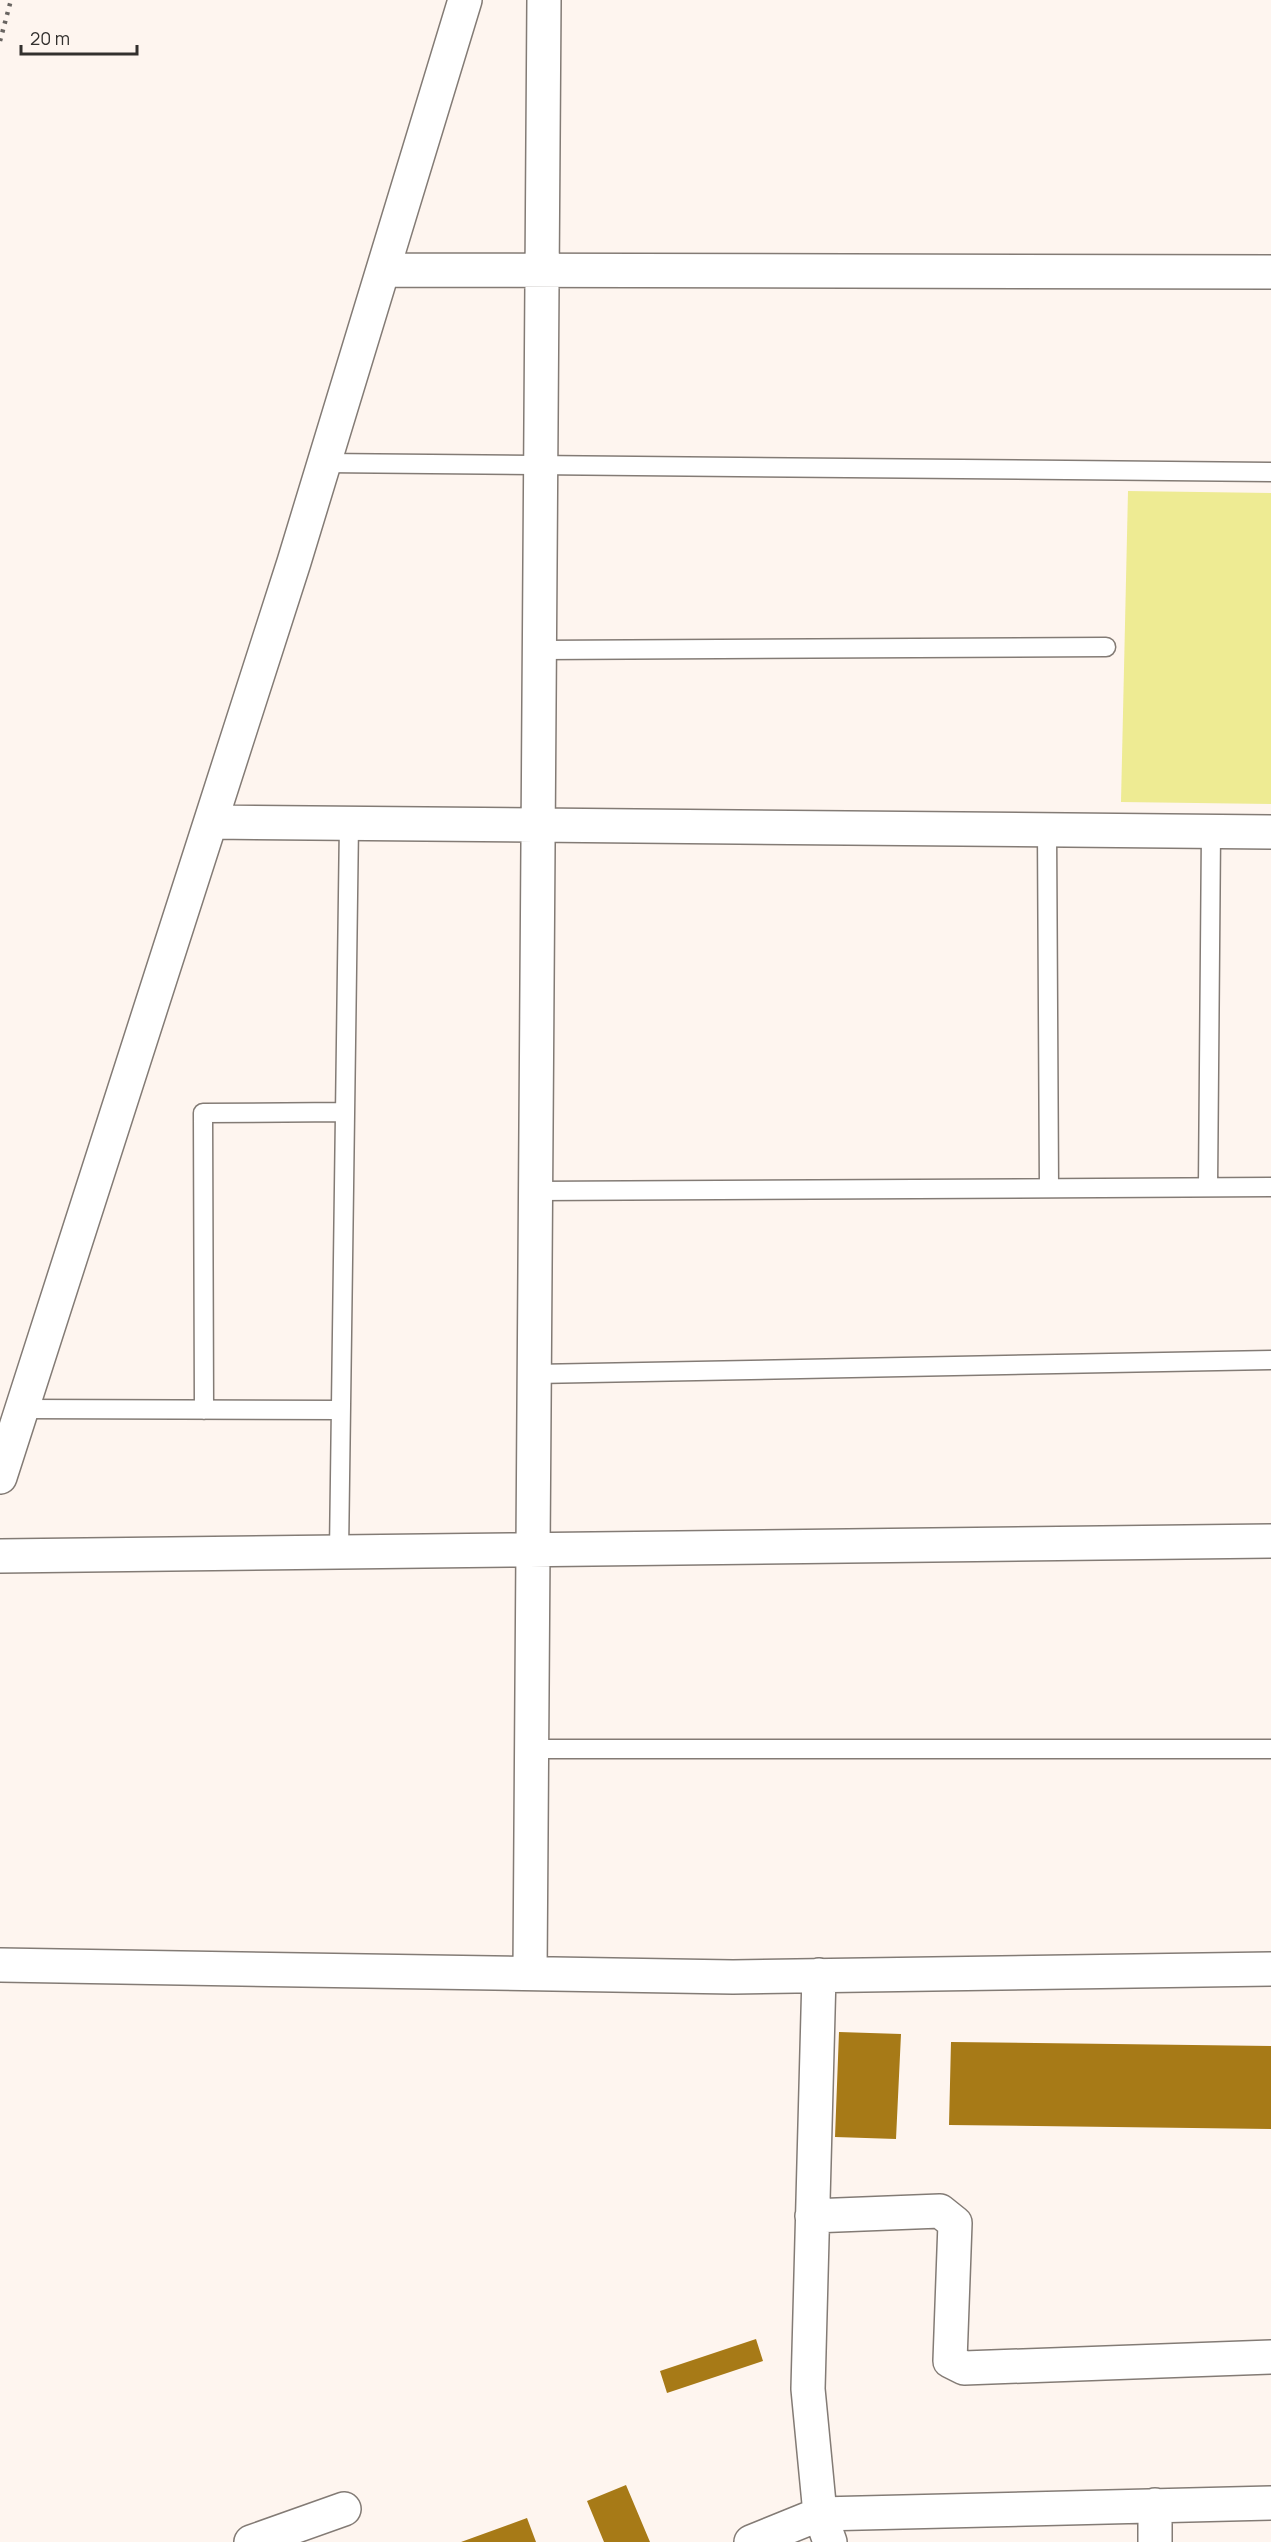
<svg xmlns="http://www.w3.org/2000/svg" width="1271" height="2542" font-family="Manrope,sans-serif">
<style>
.green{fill:#eeeb93}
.building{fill:#a77a17}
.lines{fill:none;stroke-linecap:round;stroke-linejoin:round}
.service-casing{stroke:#837b75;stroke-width:21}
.minor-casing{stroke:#837b75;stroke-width:36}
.service{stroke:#fff;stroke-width:18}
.minor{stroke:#fff;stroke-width:33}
.rail{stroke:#686461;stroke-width:4.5;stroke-dasharray:3 6;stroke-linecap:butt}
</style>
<rect width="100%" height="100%" fill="#fef5ef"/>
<path class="green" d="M1128,491L1271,493V804L1121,802Z"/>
<path class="building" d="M839,2032L901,2034L896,2139L835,2137Z
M951,2042L1271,2046V2129L949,2125Z
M756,2339L763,2361L667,2393L660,2371Z
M626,2485L650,2542H604L587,2501Z
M527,2518L536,2542H461Z"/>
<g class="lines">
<g class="service-casing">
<path id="service" d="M324,463L1271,472
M540,650L1106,647
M1047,830L1049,1188
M1208,1187L1211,832
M536,1191L1271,1187
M535,1374L1271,1360
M22,1409L341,1410
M204,1410L203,1113L345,1112
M339,1552L349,823
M532,1749H1271"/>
</g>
<g class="minor-casing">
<path id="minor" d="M384,270L1271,272
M211,822L1271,832
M0,1477L294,562L465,0
M0,1556L1271,1541
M0,1965L733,1977L1271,1969
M530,1973L544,0
M819,1975L808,2389L820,2514L830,2542
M812,2216L940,2211L955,2223L950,2361L964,2368L1271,2357
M1155,2505V2542
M251,2542L344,2509
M751,2542L820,2514L1271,2503"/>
</g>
<use href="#service" class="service"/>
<use href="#minor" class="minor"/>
<path class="rail" d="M0,41L11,0"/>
</g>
<path d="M21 45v9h116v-9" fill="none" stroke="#33302e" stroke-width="3"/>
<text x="30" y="45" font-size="18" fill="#33302e" stroke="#fef5ef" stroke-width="4.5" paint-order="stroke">20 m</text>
</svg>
